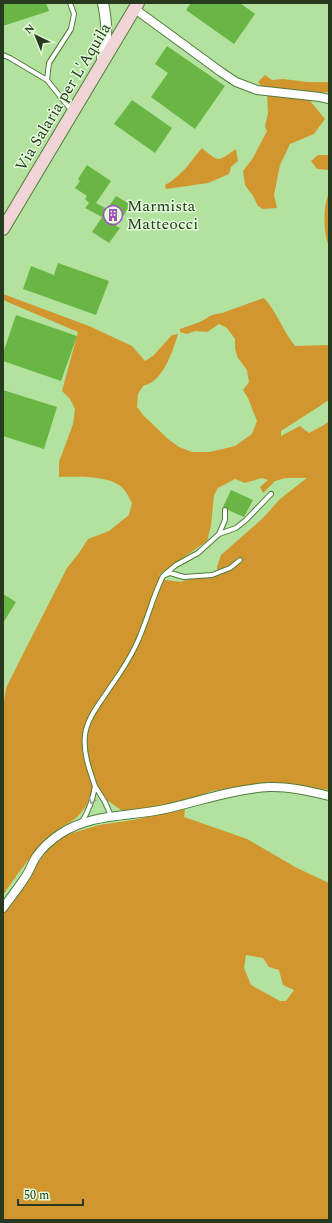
<svg xmlns="http://www.w3.org/2000/svg" width="332" height="1223" font-family="Spectral,serif">
<style>
.forest{fill:#d1962e;fill-rule:evenodd}
.building{fill:#6ab644}
.lines{fill:none;stroke-linecap:round;stroke-linejoin:round}
.service-casing{stroke:#517c3d;stroke-width:6}
.minor-casing{stroke:#517c3d;stroke-width:10}
.tertiary-casing{stroke:#517c3d;stroke-width:12}
.secondary-casing{stroke:#517c3d;stroke-width:14}
.service{stroke:#fff;stroke-width:4}
.minor{stroke:#fff;stroke-width:8}
.tertiary{stroke:#fff;stroke-width:10}
.secondary{stroke:#f0d4d6;stroke-width:12}
.oneway{stroke:#939c8f}
.labels{text-anchor:middle;dominant-baseline:central;stroke-width:3;stroke-linejoin:round;paint-order:stroke}
.street-label{font-size:16px;fill:#273a1f;stroke:#e2fbd9}
.poi-label{font-size:16px;fill:#273a1f;stroke:#e2fbd9;text-anchor:start}
</style>
<rect width="100%" height="100%" fill="#b2e29e"/>
<path class="forest" d="M265,75L272,80L283,79L308,82H329V92L310,93L311,102L325,119L314,134L290,144L280,165L274,195L277,208L263,209L258,206L253,196L245,185L243,171L253,158L267,131L265,126L268,113L267,93L258,82Z
M202,148C220,163 217,162 236,149L238,161L231,167L229,174L208,183L166,189L165,185C183,175 189,163 202,148Z
M318,155H329V170L317,169L311,161Z
M329,193V246C323,234 323,205 329,193Z
M3,294L89,326L132,346L145,361L153,356L172,335L178,334C174,348 165,374 152,382C149,384 145,385 143,386L138,394L137,407L143,415L168,439L179,447L192,452H210L235,446L252,434L257,421L248,398L243,390L249,382L247,370L238,358L235,349V339L227,328L219,324L207,332L195,331L187,334L180,332V329L200,322L212,315L222,313L264,298C277,312 283,331 295,346L329,345V400L281,431V436L300,426L309,433L324,425L329,421V790L270,783L212,791L197,797L156,809L121,810L107,800L101,791L94,785C90,793 89,803 83,810C75,823 59,826 49,837C31,854 17,875 3,895V708L6,688L23,654L67,568L79,553L88,539L109,531L129,515L132,503C129,498 125,488 119,485C102,475 78,477 59,477V462L73,424L75,409L70,399L62,391L78,332L3,300ZM262,478L268,480L260,487L263,493L275,481L286,478H307L280,499L263,518L221,555L217,567L218,574L207,578H191L181,582L166,580L159,575L207,541L211,526L214,495L218,488L235,479L245,483Z
M185,809L184,817L247,839L297,868L329,883V1220H3V909L49,848L66,835L99,825L133,820ZM246,955L263,958L269,967L279,970L283,985L294,990L286,1001H280L251,985L244,968Z"/>
<path class="building" d="M3,3H46L49,11L3,26Z
M191,3H240L255,14L234,44L186,10Z
M167,46L225,86L195,129L151,97L168,73L155,64Z
M132,100L172,128L155,153L114,124Z
M87,165L111,181L96,203L107,209L116,196L131,205L116,226L120,228L109,243L92,232L102,217L85,208L89,203L85,199L87,196L75,188L80,181L78,179Z
M58,263L109,281L96,315L23,289L31,266L54,275Z
M16,315L77,336L61,381L3,361V353Z
M3,390L57,407L44,449L3,436Z
M231,490L253,500L244,517L228,510L226,507H223Z
M3,594L16,602L3,623Z"/>
<g class="lines">
<g class="service-casing">
<path id="service" d="M3,55L10,58L47,80L71,110
M47,80L49,63L71,29L74,14L70,3
M219,534L236,528L246,520L271,494
M165,574L176,565L198,553L219,534L225,520V510
M95,786C89,769 83,752 85,735C87,718 100,703 109,689C119,675 129,660 136,645C147,622 152,598 163,576L170,573L184,577L212,575L230,568L240,560
M82,822C89,810 93,799 95,786L105,802L111,816"/>
</g>
<g class="minor-casing">
<path id="minor" d="M135,9L221,72L236,82L257,90L320,97L329,99
M3,908C11,897 19,887 26,876C30,870 32,863 36,857C42,848 51,840 60,834C91,813 130,817 165,809C200,801 234,789 269,787C289,786 310,791 329,796"/>
</g>
<g class="tertiary-casing">
<path id="tertiary" d="M102,58C108,38 107,23 103,3"/>
</g>
<g class="secondary-casing">
<path id="secondary" d="M3,229L138,3"/>
</g>
<use href="#service" class="service"/>
<use href="#minor" class="minor"/>
<use href="#tertiary" class="tertiary"/>
<use href="#secondary" class="secondary"/>
</g>
<defs><path id="oneway-chevron" d="M-2-3.5L2.5 0L-2 3.5" fill="none" stroke-width="1.6" stroke-linecap="round" stroke-linejoin="round"/></defs>
<use class="oneway" href="#oneway-chevron" transform="translate(92 801) rotate(107)"/>
<defs>
<g id="building-ring" transform="scale(1)"><circle r="9.5" fill="#e2fbd9" stroke="#a04dbc" stroke-width="1.5"/><path d="M-4-6H4V6H1V3H-1V6H-4ZM-2.5-4.3h1.7v1.8h-1.7ZM.8-4.3h1.7v1.8H.8ZM-2.5-1h1.7V.8h-1.7ZM.8-1h1.7V.8H.8Z" fill="#a04dbc"/></g>
</defs>
<g fill-rule="evenodd">
<use href="#building-ring" x="113" y="215"/>
</g>
<g class="labels">
<g class="street-label">
<text transform="translate(63 97) rotate(-59)">Via Salaria per L'Aquila</text>
</g>
<g class="poi-label">
<text x="127" y="206">Marmista<tspan x="127" dy="18">Matteocci</tspan></text>
</g>
</g>
<rect width="332" height="1223" fill="none" stroke="#273a1f" stroke-width="8"/>
<g transform="translate(36 36) rotate(317)" stroke="#e2fbd9" stroke-width="3" paint-order="stroke">
<path d="M0-3L7 15L0 10L-7 15Z" fill="#273a1f"/>
<text y="-6" font-size="11" font-weight="bold" text-anchor="middle" fill="#273a1f">N</text>
</g>
<path d="M18 1199v6h65v-6" fill="none" stroke="#273a1f" stroke-width="2"/>
<text x="24" y="1199" font-size="12" fill="#273a1f" stroke="#e2fbd9" stroke-width="3" paint-order="stroke">50 m</text>
</svg>
